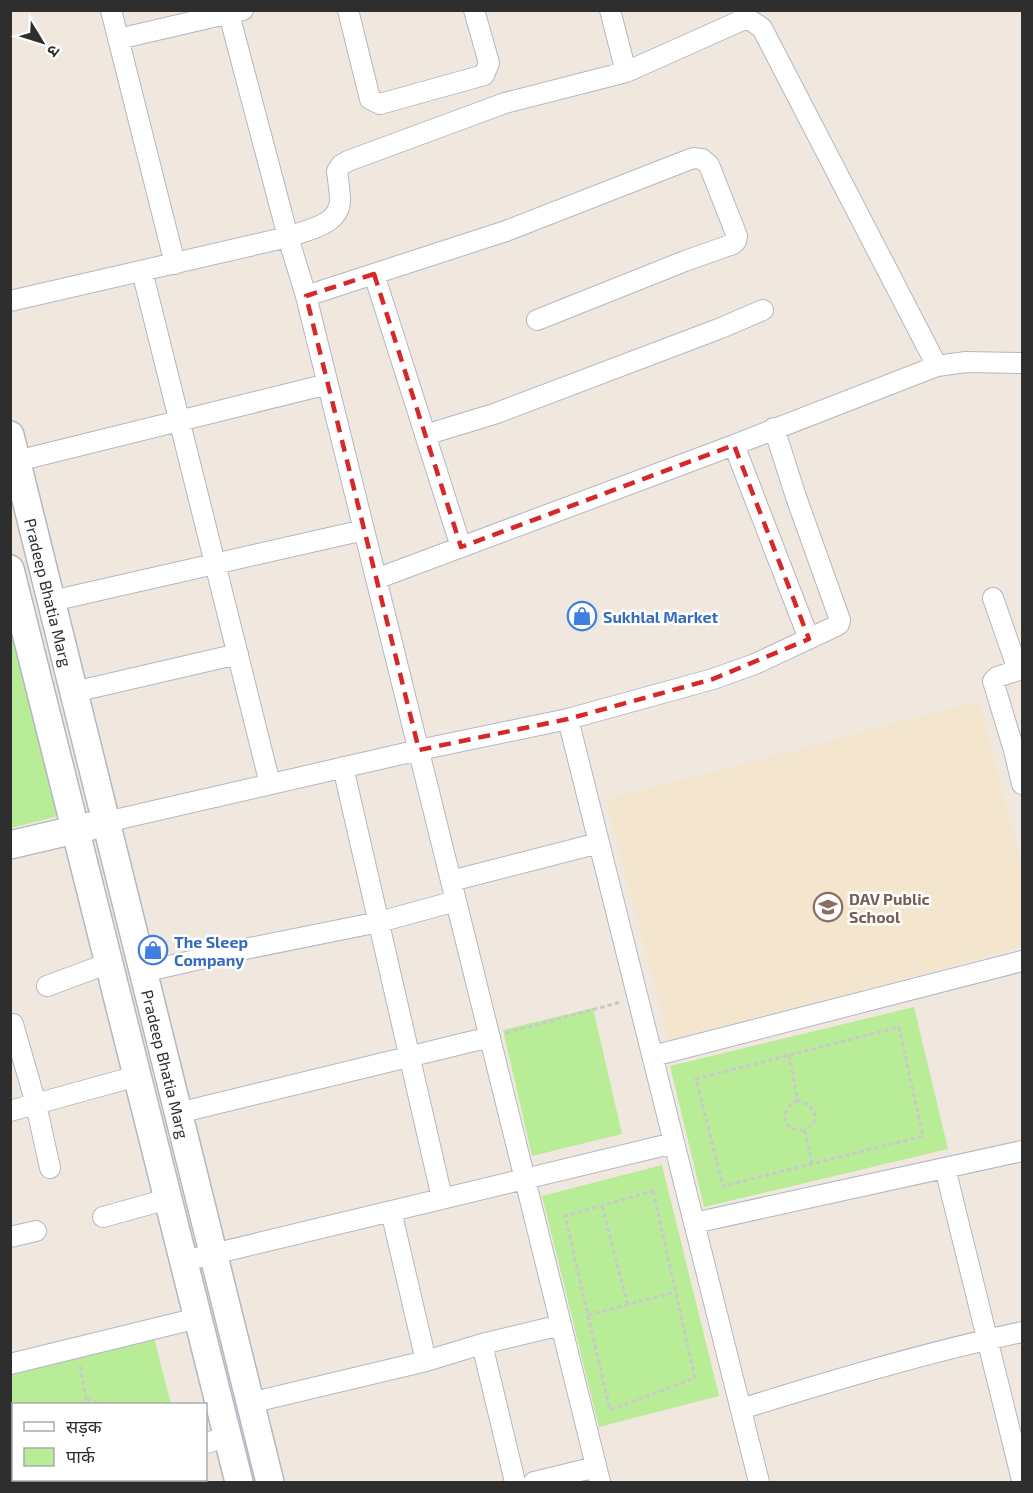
<svg xmlns="http://www.w3.org/2000/svg" width="1033" height="1493" font-family="'Exo 2','Noto Sans Devanagari',sans-serif">
<style>
.education{fill:#f3e5ce}
.green{fill:#b8ec97}
.lines{fill:none;stroke-linecap:round;stroke-linejoin:round}
.street-casing{stroke:#b3b7c2;stroke-width:22}
.secondary-casing{stroke:#b3b7c2;stroke-width:30}
.path{stroke:#c9c9c9;stroke-width:3;stroke-dasharray:4.5 3;stroke-linecap:butt}
.street{stroke:#fff;stroke-width:20}
.secondary{stroke:#fff;stroke-width:27}
.marked{fill:none;stroke:#d62828;stroke-width:4.5;stroke-dasharray:12 8;stroke-linejoin:round}
.labels{text-anchor:middle;dominant-baseline:central;stroke-width:5;stroke-linejoin:round;paint-order:stroke}
.street-label{font-size:16px;fill:#2e2e2e;stroke:#fff}
.shop-label{font-size:16px;font-weight:bold;fill:#366cbe;stroke:#fff;text-anchor:start}
.education-label{font-size:16px;font-weight:bold;fill:#785e54;stroke:#fff;text-anchor:start}
</style>
<rect width="100%" height="100%" fill="#f0e8df"/>
<path class="education" d="M979,701L1022,867V947L669,1042L606,800Z"/>
<path class="green" d="M10,590L59,816L11,828Z
M914,1007L948,1149L704,1207L670,1066Z
M593,1008L622,1134L532,1156L503,1030Z
M662,1165L719,1396L599,1427L542,1196Z
M153,1334L171,1404H14V1480H28L11,1482L10,1370Z"/>
<g class="lines">
<g class="street-casing">
<path id="street" d="M111,10L175,264
M348,10L370,99L380,104L484,75L489,63L474,10
M610,10L626,72
M743,10L747,18L762,28L937,366
M229,14L288,237L306,296L600,1482
M118,39L243,10
M142,271L270,784
M374,274L461,547
M306,296L506,231L693,158L702,159L709,165L737,236L736,241L733,244L685,261L537,320
M10,301L288,237C307,230 340,225 340,200C340,191 338,180 337,171L341,165L348,161L505,103L626,72L747,18
M425,435L494,414L721,328L763,310
M734,445L809,639
M17,461L328,384
M376,579L734,445L937,366L966,362L1022,363
M993,598L1018,670
M52,601L364,530
M1022,669L997,677L993,681L1014,750L1022,784
M74,692L238,654
M568,719L759,1482
M343,767L442,1198
M106,822L419,750L568,719L713,679L755,664L836,626L839,624L840,620L796,497L774,428
M451,881L599,843
M143,972L235,951L379,922L456,901
M47,986L109,963
M13,1024L36,1104L50,1168
M653,1056L1022,961
M10,1111L137,1076
M178,1113L490,1037
M945,1168L1022,1480
M391,1211L426,1361
M103,1217L168,1199
M694,1223L1022,1151
M10,1237L36,1231
M184,1261L674,1143
M482,1344L515,1482
M10,1364L198,1318
M250,1403L426,1361L482,1344L561,1325
M741,1409C834,1380 928,1352 1022,1332
M206,1443L228,1437
M61,1482L72,1480
M534,1482L596,1467"/>
</g>
<g class="secondary-casing">
<g id="secondary">
<path id="s1" d="M10,435L270,1482"/>
<path d="M10,569L239,1482"/>
<path d="M10,845L91,826"/>
</g>
</g>
<path class="path" d="M899,1027L923,1136L723,1186L696,1079Z
M506,1033L621,1002
M789,1055L798,1101L809,1105L815,1112L814,1122L805,1131L812,1163
M798,1101L791,1104L784,1115L786,1121L790,1128L805,1131
M653,1191L695,1378L610,1410L565,1216Z
M602,1206L628,1305
M588,1315L676,1292
M80,1366L86,1399L82,1404
M86,1399L96,1402L97,1404"/>
<use href="#street" class="street"/>
<use href="#secondary" class="secondary"/>
</g>
<path class="marked" d="M374,274L461,547L734,445L809,639L713,679L568,719L419,750L306,296Z"/>
<defs>
<g id="shop-ring" transform="scale(1.5)"><circle r="9.5" fill="#fff" stroke="#3f7fe0" stroke-width="1.5"/><path d="M-5-2.5h2.3a2.7 3.5 0 0 1 5.4 0H5L5.5 6h-11ZM-1.5-2.5h3a1.5 2.3 0 0 0-3 0Z" fill="#3f7fe0"/></g>
<g id="school-ring" transform="scale(1.5)"><circle r="9.5" fill="#fff" stroke="#8d6e63" stroke-width="1.5"/><path d="M0-5L7-2L0 1L-7-2ZM-4 1L0 2.5L4 1V4Q0 6-4 4Z" fill="#8d6e63"/></g>
</defs>
<g fill-rule="evenodd">
<use href="#shop-ring" x="582" y="616"/>
<use href="#school-ring" x="828" y="907"/>
<use href="#shop-ring" x="153" y="950"/>
</g>
<g class="labels">
<g class="street-label">
<text stroke="none"><textPath href="#s1" startOffset="162">Pradeep Bhatia Marg</textPath></text>
<text stroke="none"><textPath href="#s1" startOffset="648">Pradeep Bhatia Marg</textPath></text>
</g>
<g class="shop-label">
<text x="603" y="616">Sukhlal Market</text>
<text x="174" y="941">The Sleep<tspan x="174" dy="18">Company</tspan></text>
</g>
<g class="education-label">
<text x="849" y="898">DAV Public<tspan x="849" dy="18">School</tspan></text>
</g>
</g>
<rect width="1033" height="1493" fill="none" stroke="#2e2e2e" stroke-width="24"/>
<rect x="12" y="1403" width="195" height="78" fill="#ffffff" stroke="#ababab" stroke-width="1.5"/>
<rect x="24" y="1422" width="30" height="9" fill="#ffffff" stroke="#ababab" stroke-width="1.5"/>
<text x="66" y="1433" font-size="18" fill="#2e2e2e">सड़क</text>
<rect x="24" y="1448" width="30" height="18" fill="#b8ec97" stroke="#ababab" stroke-width="1.5"/>
<text x="66" y="1463" font-size="18" fill="#2e2e2e">पार्क</text>
<g transform="translate(42 42) rotate(128)" stroke="#ffffff" stroke-width="4.5" paint-order="stroke">
<path d="M0-4.5L10 22L0 15L-10 22Z" fill="#2e2e2e"/>
<text y="-9" font-size="16" font-weight="bold" text-anchor="middle" fill="#2e2e2e">उ</text>
</g>
</svg>
